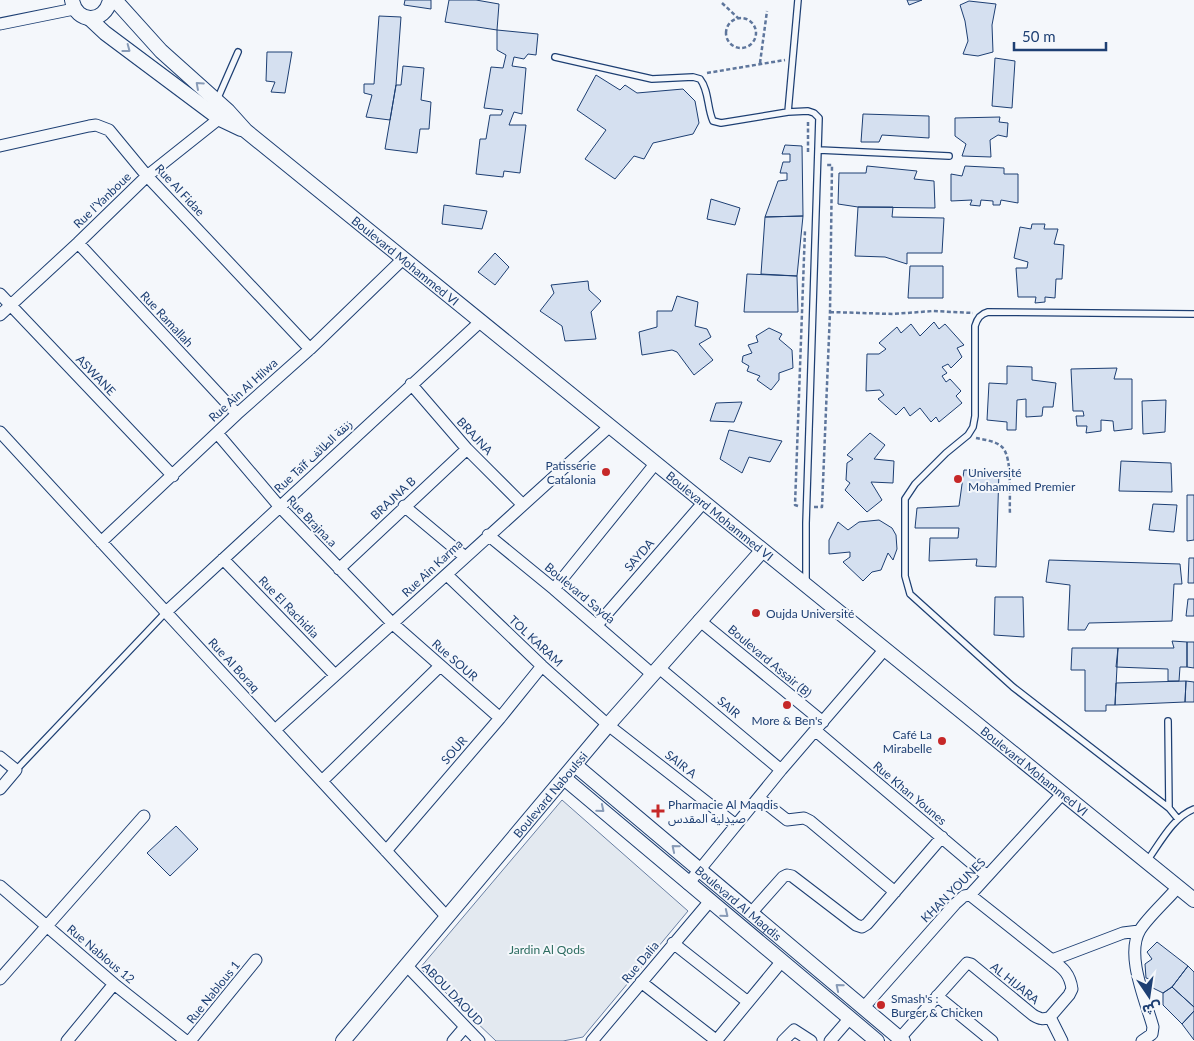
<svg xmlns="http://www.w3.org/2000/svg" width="1194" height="1041" font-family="Lato,'Noto Sans Arabic',sans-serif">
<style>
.green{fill:#e3e9f0;stroke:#687fa3}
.building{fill:#d5e0f0;stroke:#1d3f73}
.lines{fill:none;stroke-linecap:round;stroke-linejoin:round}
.service-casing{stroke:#1d3f73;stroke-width:8}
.minor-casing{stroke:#1d3f73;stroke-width:13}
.tertiary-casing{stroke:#1d3f73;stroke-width:16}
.path{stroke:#5e769c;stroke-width:2.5;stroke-dasharray:4 2.5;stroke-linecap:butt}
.service{stroke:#f4f7fb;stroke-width:5.5}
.minor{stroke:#f4f7fb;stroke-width:11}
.tertiary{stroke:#f4f7fb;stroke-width:14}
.oneway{stroke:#889bb7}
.poi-dot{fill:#c62828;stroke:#f4f7fb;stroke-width:2}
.labels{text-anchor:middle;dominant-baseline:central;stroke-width:4;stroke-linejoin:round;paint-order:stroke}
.street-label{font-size:12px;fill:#1d3f73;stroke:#f4f7fb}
.poi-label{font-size:12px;fill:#1d3f73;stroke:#f4f7fb;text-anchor:start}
.park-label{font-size:12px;fill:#2c6c60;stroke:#f4f7fb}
</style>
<rect width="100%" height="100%" fill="#f4f7fb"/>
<path class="green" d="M562,800L688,911L583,1037L563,1041H496L420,968Z"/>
<path class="building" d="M405,0H431V9L404,5Z
M449,0H476L499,4L497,30L445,22Z
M907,0H922L909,5Z
M969,1L996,4L992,25L993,52L978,56L963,54L968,41L965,21L960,5Z
M379,16L401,17L396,85L390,120L366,117L372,95L364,93V84H374Z
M497,30L538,34L536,55L528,54L524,59L514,57L512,66L526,68L522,114L514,112L509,125H526L520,173L504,171L503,177L476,174L480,139H486L490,115H501L503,110L484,108L491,67L503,68L506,55L497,50Z
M267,52H292L285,93L271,92L275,82L266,81Z
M995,58L1015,61L1012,108L992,106Z
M403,66L424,68L421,100L431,102L429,129H420L417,153L385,149L396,85H401Z
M596,75L620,90L625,85L637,93L683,89L695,101L699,123L693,134L653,143L644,159L634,156L615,179L585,159L606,130L577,110Z
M863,114L929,116V138L882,135L879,142H861Z
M1000,117L999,122L1008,123L1007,137L998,135L990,140L991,157L962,156L966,144L955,136V118Z
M785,145L802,146L803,216L765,217L778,181L787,180V173H780L783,162H790V154H782Z
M867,166L917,171L914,179L934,181L935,208L858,207L838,204L839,173H866Z
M965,166L1004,168V174H1018V203L1001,200L1000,205H993V201L981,200L980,206L970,205L972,200L951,201V174L962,176Z
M711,199L740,208L735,225L707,219Z
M444,205L487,211L482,229L442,224Z
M858,207H893L892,217L944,218L942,253H907V264L885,257L855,256Z
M803,216L797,276L761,274L765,217Z
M1032,224H1045L1044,229H1058L1054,244L1064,245L1062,279H1056L1055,298L1045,297V302L1035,303L1036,297H1018L1016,268H1027L1028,262L1014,258L1020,227L1031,229Z
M495,253L509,267L495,285L478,272Z
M910,266H943V298H908Z
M747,274L797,276L798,312H744Z
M588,281L589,290L601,301L591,312L596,339L565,341L562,326L540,311L554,293L551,285Z
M677,296L698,302L695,326L707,329L711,337L699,344L713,360L694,375L677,352L672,350L642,355L639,332L657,327V311H672Z
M934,322L939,329L945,324L964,345L957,348L962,357L951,368L948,364L942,367L947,373L942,376L946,382L950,379L961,391L956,396L962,403L939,422L936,417L931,422L920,408L910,416L904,407L896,415L878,399L884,395L880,390L866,391L867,354H879L886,349L879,343L897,327L901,333L911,324L920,336Z
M769,328L782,334L779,339L792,350L793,368L779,373V380L771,390L757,380L760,376L747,371L749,366L742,362L743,356L752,353L748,345L758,342L756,336Z
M1007,366L1032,367V380L1056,383L1053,407H1043L1042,416L1026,417V399L1017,400L1016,430H1007V422L987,420L989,383L1007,384Z
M1117,368L1114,379H1132V429L1114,431L1113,421L1101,420V431L1086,433L1087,426H1077L1076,416H1084L1083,411H1073L1071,369Z
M1166,400L1165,432L1143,434L1142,401Z
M742,402L734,422L710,421L716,403Z
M729,430L782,441L770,462L749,457L742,473L720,459Z
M870,433L885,445L874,459L894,461L893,483L871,482L882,500L867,512L845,490L850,483L846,480L847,463L853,459L847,455Z
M1121,461L1171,463L1172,492L1119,491Z
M964,470L999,471L996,567L976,566L977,559L929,561L930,538H958L959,528H915L917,508L959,506Z
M1187,495H1194V540L1187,541Z
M1153,504L1177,505L1174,532L1149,530Z
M879,520L892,528L896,535L897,549L893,560L888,553L881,570L872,572L863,581L843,562L850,557V552L829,554V540L838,522L848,530L859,522Z
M1189,558H1194V583H1188Z
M1049,560L1180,564L1182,584H1174L1172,621L1089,623L1085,630H1068L1070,585L1046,582Z
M995,597H1023L1024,637L994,635Z
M1188,599H1194V616H1186Z
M1172,641L1187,642V667H1180L1179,681H1168V669L1116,667L1118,648H1174Z
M1187,642H1194V668L1187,667Z
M1072,648H1118L1115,705H1106V711H1085V670H1071Z
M1186,681L1194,682V702H1185Z
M1186,681L1185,702L1115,705L1116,683Z
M176,826L198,849L170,876L147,853Z
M1157,942L1188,966L1172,987L1163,993L1151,987L1153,980L1146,978L1145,964L1152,959L1147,952Z
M1188,966L1194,972V1007L1172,987Z
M1172,987L1194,1007V1011L1182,1024L1163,1005V993Z
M1194,1011V1040L1182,1024Z"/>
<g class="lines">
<g class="service-casing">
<path id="service" d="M555,57L652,79L693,77L700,79C709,90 707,108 713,121L721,123L788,112L808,111L814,113L819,118L806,523V582
M217,100L238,52
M788,112L798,0
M819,150L949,156
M1168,721L1169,808
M16,770L166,612
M1178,819L1169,808L1013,687L910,594L905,576V499L915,484L946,453L968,435L973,427L975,416V326C977,319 980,314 988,312L1194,314
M1147,861C1160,843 1173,817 1194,809"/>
</g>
<g class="minor-casing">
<path id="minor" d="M0,24L74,9
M0,146L89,126L96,125L109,130L147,176L310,349
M78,243L237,414
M0,294L173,476
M0,315L78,243L147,176L225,114
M411,384L467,449L522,504
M0,432L447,917
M217,433L279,506L392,623L500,718
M404,506L465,557
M488,535L554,589L652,674
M101,542L237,414L310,349L404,258
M223,559L335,675
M339,569L467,449
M447,575L542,666L608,725L736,825
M554,589L655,464
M166,612L480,322
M699,620L823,722
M597,625L703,503
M658,667L781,770
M275,730L609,427
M816,731L987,876
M0,757L16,770L0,789
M322,781L440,666
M759,798L787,820L804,818L810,821L895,892
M386,851L500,718L542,666
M688,884L781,770L885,649
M0,886L114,984L186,1041
M970,895L1052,960L1123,933L1139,931
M751,913L783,877L787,875L792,876L856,925L862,927L867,924L942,837
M673,943L748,1002
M407,966L479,1041
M0,979L144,816
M641,982L717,1041
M937,996L992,1041
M864,1007L955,904L964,896L970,895L1063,793
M1050,1017L1069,995L1072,989C1070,974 1063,968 1052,960
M900,1038L967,963L971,964L1033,1015C1040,1019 1043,1020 1050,1017L1062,1041
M67,1041L114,984
M190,1041L256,960
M453,1041L465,1027
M592,1041L710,901
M716,1041L782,961
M783,1041L794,1030L811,1041
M830,1041L850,1018
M1142,1041L1152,1034L1153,1027C1146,1001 1125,955 1140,930C1147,918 1168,899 1178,887"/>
</g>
<g class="tertiary-casing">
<g id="tertiary">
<path d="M72,0C76,24 105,24 110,0"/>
<path id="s1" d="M115,0L161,51L228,111L246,131L1194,900"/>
<path d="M89,18L105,33L220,119L241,129"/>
<path id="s2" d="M575,765L903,1041"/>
<path d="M564,778L877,1041"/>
<path id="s3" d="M343,1041L608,725L762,551"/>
</g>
</g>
<path class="path" d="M722,3L738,18
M726 33a15 15 0 1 1 30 0a15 15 0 1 1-30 0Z
M760,63L767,11
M707,73L785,60
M808,152V120
M830,312L893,314L933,311L973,313
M976,438C985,440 996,441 1002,447C1013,457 1009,499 1010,514
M798,506L795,505L805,230
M814,507H822L830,312L832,165H826"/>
<use href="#service" class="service"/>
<use href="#minor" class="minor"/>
<use href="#tertiary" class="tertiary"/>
</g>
<defs><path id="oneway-chevron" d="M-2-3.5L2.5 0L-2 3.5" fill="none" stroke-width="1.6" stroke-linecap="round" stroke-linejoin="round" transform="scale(1.25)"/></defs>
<g class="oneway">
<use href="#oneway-chevron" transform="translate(127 49) rotate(37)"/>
<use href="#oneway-chevron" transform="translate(199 85) rotate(-138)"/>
<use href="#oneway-chevron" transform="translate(601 809) rotate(40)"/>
<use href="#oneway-chevron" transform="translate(675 848) rotate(-140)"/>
<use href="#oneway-chevron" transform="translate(725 914) rotate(39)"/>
<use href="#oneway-chevron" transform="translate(839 987) rotate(-140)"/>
</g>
<g class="poi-dot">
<circle cx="606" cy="472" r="5"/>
<circle cx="958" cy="479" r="5"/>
<circle cx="756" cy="613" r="5"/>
<circle cx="787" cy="705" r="5"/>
<circle cx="942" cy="741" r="5"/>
<path d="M655.5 803.5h5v5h5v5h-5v5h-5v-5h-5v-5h5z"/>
<circle cx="881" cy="1005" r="5"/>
</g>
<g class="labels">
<g class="street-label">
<text transform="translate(180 190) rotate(47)">Rue Al Fidae</text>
<text transform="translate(102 200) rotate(-44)">Rue l’Yanboue</text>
<text stroke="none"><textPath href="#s1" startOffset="391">Boulevard Mohammed VI</textPath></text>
<text transform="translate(167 319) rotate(47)">Rue Ramallah</text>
<text transform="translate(96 375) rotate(46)">ASWANE</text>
<text transform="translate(243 390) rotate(-42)">Rue Ain Al Hilwa</text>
<text transform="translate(475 436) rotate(47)">BRAJNA</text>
<text transform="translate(313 456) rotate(-43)">Rue Taïf زنقة الطائف</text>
<text transform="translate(393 498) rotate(-43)">BRAJNA B</text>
<text stroke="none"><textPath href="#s1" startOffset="796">Boulevard Mohammed VI</textPath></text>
<text transform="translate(312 521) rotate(46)">Rue Brajna.a</text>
<text transform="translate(639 555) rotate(-49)">SAYDA</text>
<text transform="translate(432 568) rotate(-43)">Rue Ain Karma</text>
<text transform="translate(580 593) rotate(40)">Boulevard Sayda</text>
<text transform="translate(289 607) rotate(46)">Rue El Rachidia</text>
<text transform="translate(536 641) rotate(43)">TOL KARAM</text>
<text transform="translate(455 660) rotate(41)">Rue SOUR</text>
<text transform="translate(770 661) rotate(40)">Boulevard Assair (B)</text>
<text transform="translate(234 665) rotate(47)">Rue Al Boraq</text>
<text transform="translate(729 707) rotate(40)">SAIR</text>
<text transform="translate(454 750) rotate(-49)">SOUR</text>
<text transform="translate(681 764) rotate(38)">SAIR A</text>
<text stroke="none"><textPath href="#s1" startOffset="1201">Boulevard Mohammed VI</textPath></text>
<text transform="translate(910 793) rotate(40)">Rue Khan Younes</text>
<text stroke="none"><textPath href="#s3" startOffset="322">Boulevard Naboulssi</textPath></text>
<text transform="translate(953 890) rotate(-45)">KHAN YOUNES</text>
<text stroke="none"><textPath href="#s2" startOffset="214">Boulevard Al Maqdis</textPath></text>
<text transform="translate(101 954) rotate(40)">Rue Nablous 12</text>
<text transform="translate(640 962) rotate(-50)">Rue Dalia</text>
<text transform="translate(1015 983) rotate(39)">AL HIJARA</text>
<text transform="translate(213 992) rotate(-51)">Rue Nablous 1</text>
<text transform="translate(453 994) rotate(46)">ABOU DAOUD</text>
</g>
<g class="poi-label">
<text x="596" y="465" text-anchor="end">Patisserie<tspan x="596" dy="14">Catalonia</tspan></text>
<text x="968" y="472">Université<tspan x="968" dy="14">Mohammed Premier</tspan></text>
<text x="766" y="613">Oujda Université</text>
<text x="787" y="720" text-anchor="middle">More &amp; Ben's</text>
<text x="932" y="734" text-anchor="end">Café La<tspan x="932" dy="14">Mirabelle</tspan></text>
<text x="668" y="804">Pharmacie Al Maqdis<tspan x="668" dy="14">صيدلية المقدس</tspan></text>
<text x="891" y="998">Smash's :<tspan x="891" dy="14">Burger &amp; Chicken</tspan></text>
</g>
<g class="park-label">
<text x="547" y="949">Jardin Al Qods</text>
</g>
</g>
<g transform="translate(1149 996) rotate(167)" stroke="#f4f7fb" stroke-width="4" paint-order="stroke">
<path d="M0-4L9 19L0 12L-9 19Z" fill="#1d3f73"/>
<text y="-8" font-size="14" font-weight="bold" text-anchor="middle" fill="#1d3f73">ش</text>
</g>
<path d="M1014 42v8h92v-8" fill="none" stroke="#1d3f73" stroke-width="2.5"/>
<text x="1022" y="42" font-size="15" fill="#1d3f73" stroke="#f4f7fb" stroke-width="4" paint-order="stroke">50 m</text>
</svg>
